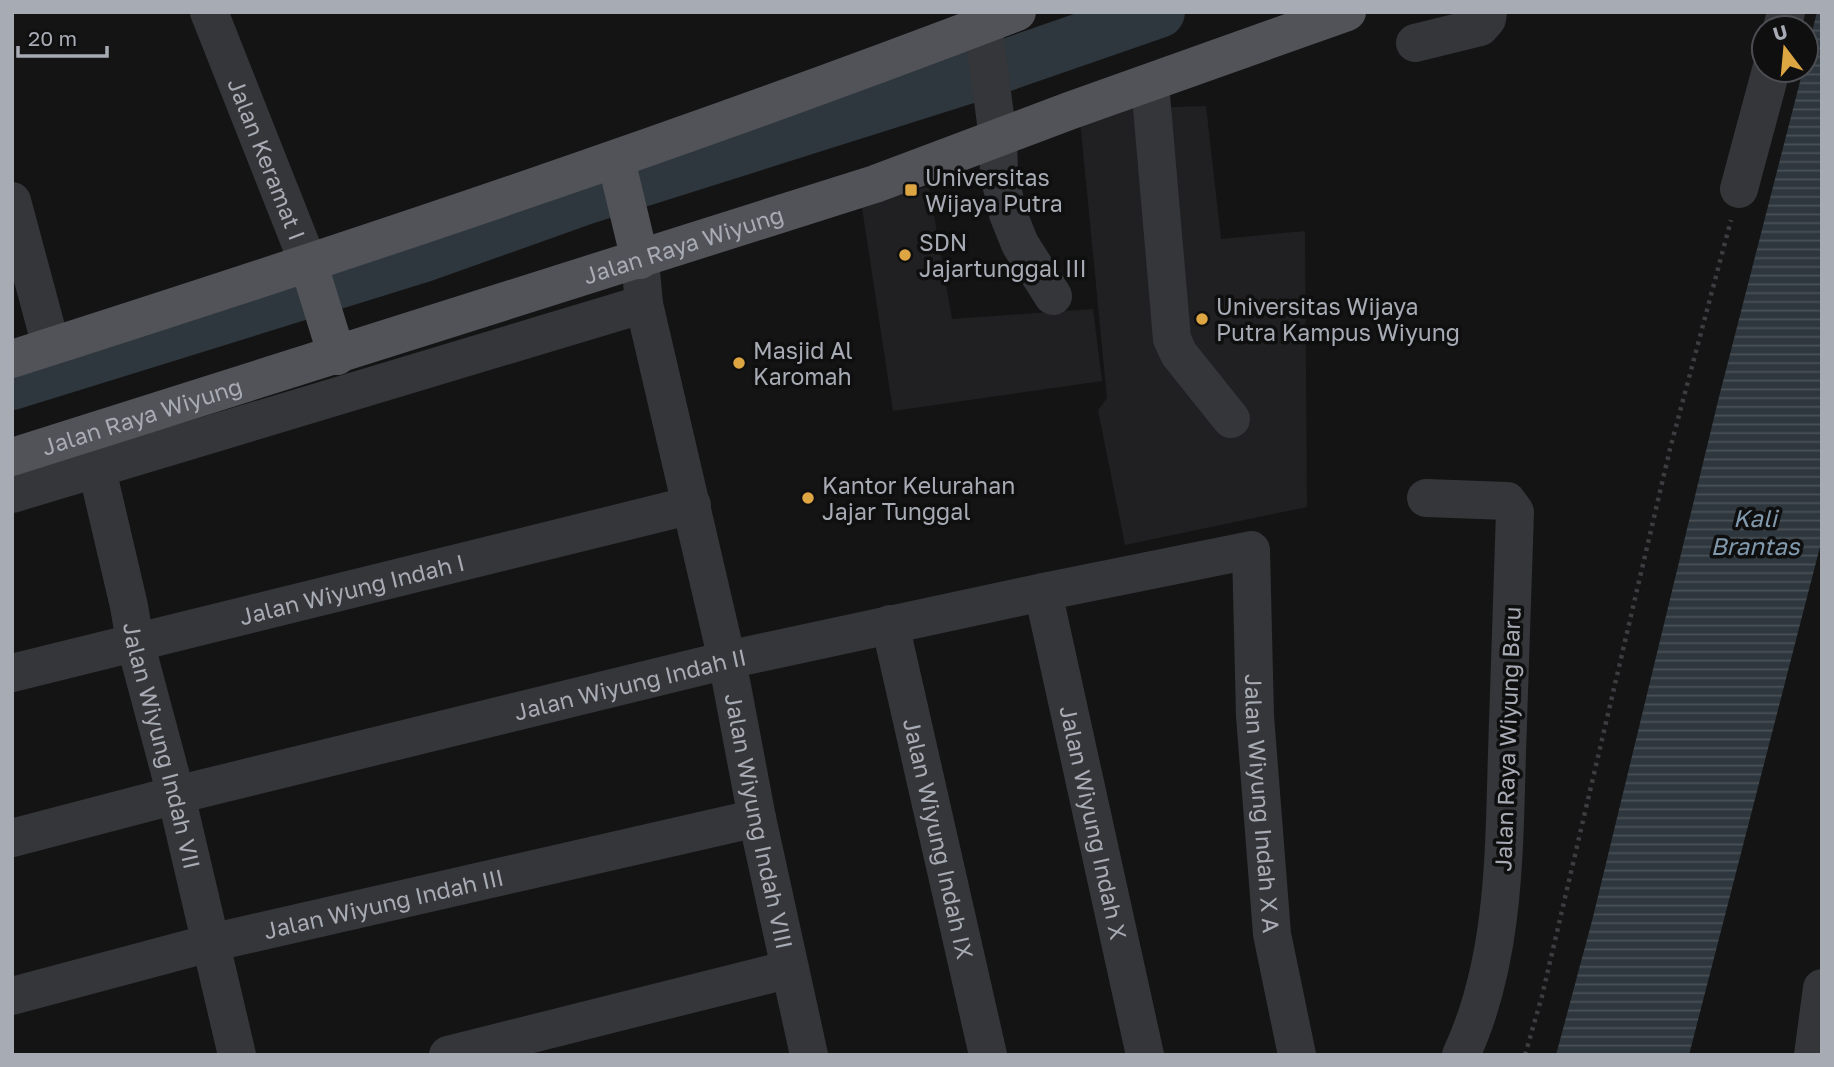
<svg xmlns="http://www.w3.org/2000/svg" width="1834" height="1067" font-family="'Golos Text',sans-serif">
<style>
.built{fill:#202022}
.water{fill:url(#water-rules)}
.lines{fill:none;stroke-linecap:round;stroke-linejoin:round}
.river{stroke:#2e373d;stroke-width:52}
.path{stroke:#3b3d41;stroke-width:4.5;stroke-dasharray:3.5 5;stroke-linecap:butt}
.minor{stroke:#35363a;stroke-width:38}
.major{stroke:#525358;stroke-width:38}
.poi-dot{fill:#dea543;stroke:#0f0f10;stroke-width:2.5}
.labels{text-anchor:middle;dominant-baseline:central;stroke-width:7;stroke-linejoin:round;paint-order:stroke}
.street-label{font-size:23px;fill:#a7abb4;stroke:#0f0f10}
.poi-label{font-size:23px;fill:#a7abb4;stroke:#0f0f10;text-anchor:start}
.water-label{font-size:24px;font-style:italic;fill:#8199ac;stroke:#0f0f10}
</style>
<defs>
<pattern id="water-rules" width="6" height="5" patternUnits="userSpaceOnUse" patternTransform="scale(1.75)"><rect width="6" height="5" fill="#2e373d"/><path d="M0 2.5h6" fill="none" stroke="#495157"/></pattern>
</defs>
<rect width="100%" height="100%" fill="#141415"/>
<path class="built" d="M1206,106L1221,239L1305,231L1307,507L1125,545L1098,410L1107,398L1079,110Z
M929,187L952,319L1093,309L1102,381L893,411L861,201Z"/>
<path class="water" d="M1817,12H1822V539L1689,1055H1556L1593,917L1719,397L1803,70H1806V56Z"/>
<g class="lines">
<path class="river" d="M12,384L421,257L584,199L986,72L1159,12"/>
<path class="path" d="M1525,1055L1542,996L1670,449L1731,220"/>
<g class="minor">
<path id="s1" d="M209,12L309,265"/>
<path d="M983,25L998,138L999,174L1008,214L1020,244L1053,296"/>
<path d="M1782,28L1786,12"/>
<path d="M1415,43L1480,27L1487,19L1488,12"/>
<path d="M1150,84L1172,339L1179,354L1231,419"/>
<path d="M1739,189L1771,70"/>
<path d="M12,201L51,346"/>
<path id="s2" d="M640,260L644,304L727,660L757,818L809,1055"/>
<path id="s3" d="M91,444L129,606L135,642L176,795L237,1055"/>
<path d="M12,494L644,304"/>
<path d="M1426,498L1507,501L1515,512C1513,592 1510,672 1507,752C1504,853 1505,961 1461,1055"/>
<path id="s4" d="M1043,592L1145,1055"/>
<path id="s5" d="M890,624L988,1055"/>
<path id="s6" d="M12,673L692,505"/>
<path id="s7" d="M12,838L176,795L727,660L1043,592L1251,550L1255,716L1272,934L1297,1055"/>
<path id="s8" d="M12,996L210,943L757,818"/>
<path d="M448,1055L790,969"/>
<path d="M1813,1055L1822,988"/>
</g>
<g class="major">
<path d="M616,160L640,260"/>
<path d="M309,265L337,356"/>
<path d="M12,359C350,251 686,139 1017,12"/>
<path id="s9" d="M12,457L875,184L1069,111L1347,12"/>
</g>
</g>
<g class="poi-dot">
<rect x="904" y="183" width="14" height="14" rx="3.5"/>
<circle cx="905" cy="255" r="7"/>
<circle cx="1202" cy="319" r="7"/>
<circle cx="739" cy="363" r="7"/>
<circle cx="808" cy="498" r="7"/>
</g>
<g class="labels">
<g class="street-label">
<text stroke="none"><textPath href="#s1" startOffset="158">Jalan Keramat I</textPath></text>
<text stroke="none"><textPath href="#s9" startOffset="704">Jalan Raya Wiyung</textPath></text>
<text stroke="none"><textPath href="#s9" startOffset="136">Jalan Raya Wiyung</textPath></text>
<text stroke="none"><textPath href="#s6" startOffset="350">Jalan Wiyung Indah I</textPath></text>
<text stroke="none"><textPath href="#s7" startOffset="637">Jalan Wiyung Indah II</textPath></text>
<text transform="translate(1507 739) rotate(-88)">Jalan Raya Wiyung Baru</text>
<text stroke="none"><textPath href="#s3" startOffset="310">Jalan Wiyung Indah VII</textPath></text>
<text stroke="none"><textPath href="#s7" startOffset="1526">Jalan Wiyung Indah X A</textPath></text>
<text stroke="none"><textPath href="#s2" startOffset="574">Jalan Wiyung Indah VIII</textPath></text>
<text stroke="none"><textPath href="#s4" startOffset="236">Jalan Wiyung Indah X</textPath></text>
<text stroke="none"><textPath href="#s5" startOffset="220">Jalan Wiyung Indah IX</textPath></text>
<text stroke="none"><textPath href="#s8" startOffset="383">Jalan Wiyung Indah III</textPath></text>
</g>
<g class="poi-label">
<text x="925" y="177">Universitas<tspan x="925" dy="26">Wijaya Putra</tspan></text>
<text x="919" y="242">SDN<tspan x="919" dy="26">Jajartunggal III</tspan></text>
<text x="1216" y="306">Universitas Wijaya<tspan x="1216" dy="26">Putra Kampus Wiyung</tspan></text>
<text x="753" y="350">Masjid Al<tspan x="753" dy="26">Karomah</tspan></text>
<text x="822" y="485">Kantor Kelurahan<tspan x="822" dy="26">Jajar Tunggal</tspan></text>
</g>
<g class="water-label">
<text x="1755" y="517">Kali<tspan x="1755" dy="28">Brantas</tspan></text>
</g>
</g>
<rect width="1834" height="1067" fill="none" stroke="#a7abb4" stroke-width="28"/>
<g transform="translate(1785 49) rotate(344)"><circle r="33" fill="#0f0f10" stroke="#4c4d52" stroke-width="2"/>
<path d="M0-5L12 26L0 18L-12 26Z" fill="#dea543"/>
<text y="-10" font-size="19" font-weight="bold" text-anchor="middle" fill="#a7abb4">U</text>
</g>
<path d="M18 46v10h89v-10" fill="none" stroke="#a7abb4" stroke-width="3.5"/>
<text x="28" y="46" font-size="21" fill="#a7abb4" stroke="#0f0f10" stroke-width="5" paint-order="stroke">20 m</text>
</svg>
